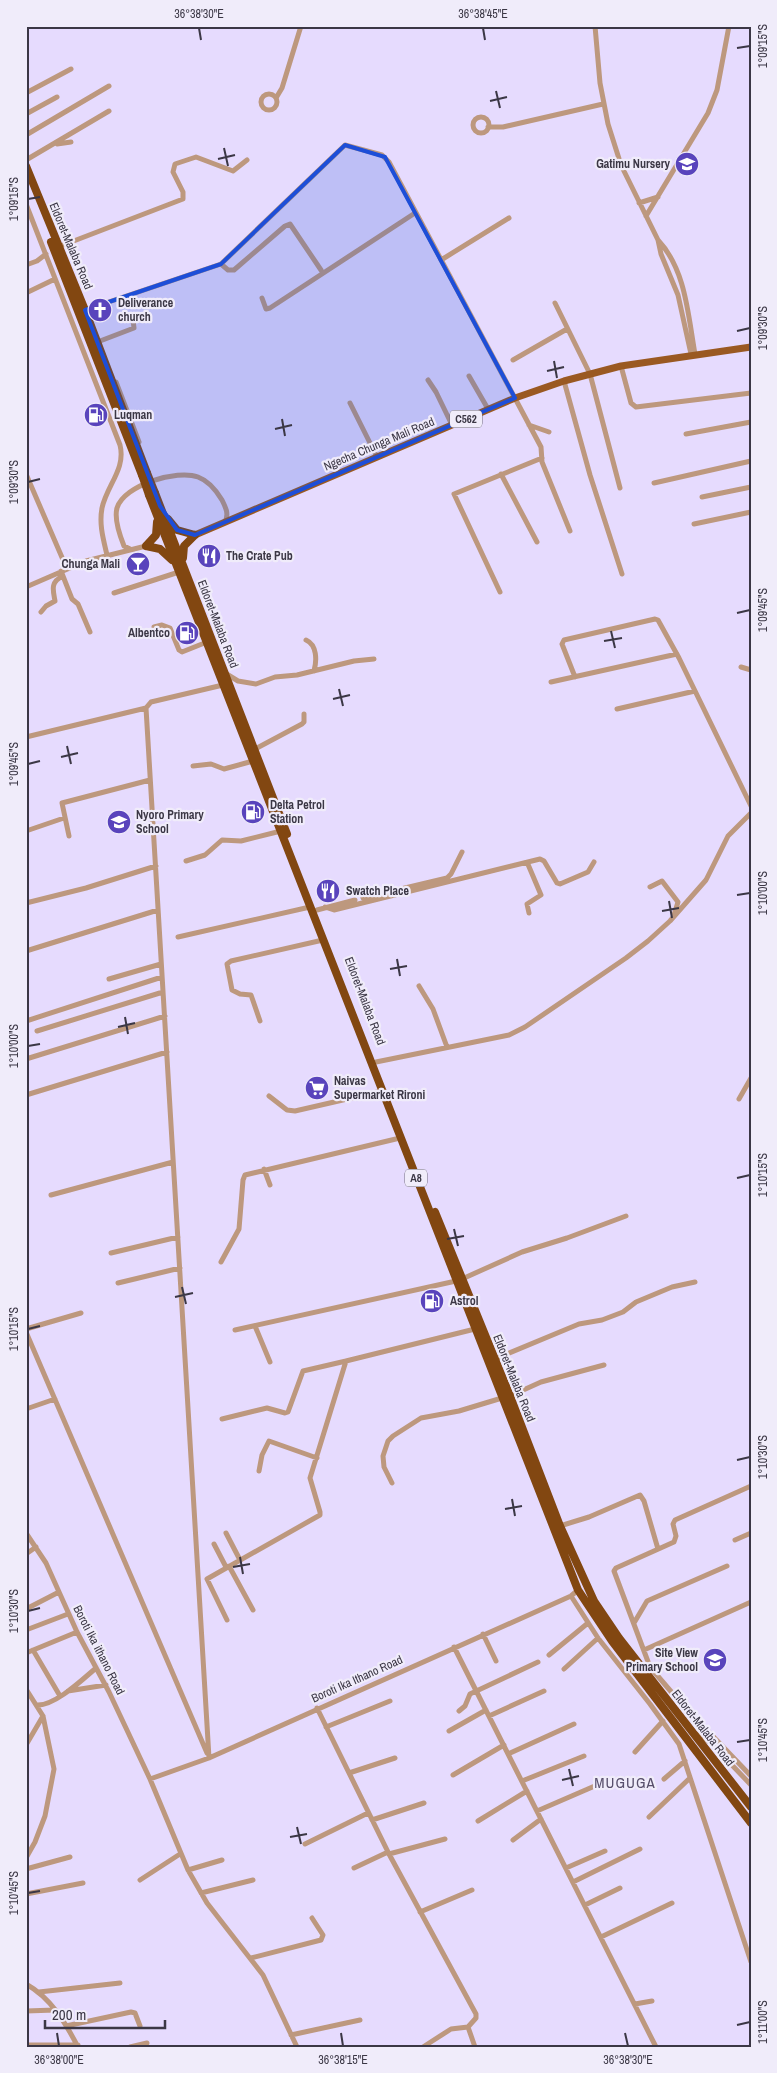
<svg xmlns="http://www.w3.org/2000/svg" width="777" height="2073" font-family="'Archivo Narrow',sans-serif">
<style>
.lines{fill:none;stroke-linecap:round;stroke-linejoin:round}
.minor{stroke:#bd987e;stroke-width:5}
.major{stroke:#9a5922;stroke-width:7}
.highway{stroke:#824711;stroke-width:8}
.highway-bridge{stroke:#824711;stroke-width:8}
.marked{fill:#1d4ed8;fill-opacity:0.2;stroke:#1d4ed8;stroke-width:4;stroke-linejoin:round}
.ticks{fill:none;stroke:#3b3745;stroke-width:2}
.labels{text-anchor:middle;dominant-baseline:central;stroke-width:4.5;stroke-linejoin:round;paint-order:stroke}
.shield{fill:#f0ecfa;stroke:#716d7b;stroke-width:1}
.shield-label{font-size:11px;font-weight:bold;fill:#3b3745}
.poi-label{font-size:12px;font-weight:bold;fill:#3b3745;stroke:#f0ecfa;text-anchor:start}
.street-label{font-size:12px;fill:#3b3745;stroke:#f0ecfa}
.quarter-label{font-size:15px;letter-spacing:1px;fill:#584f6c;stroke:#f0ecfa}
.neatline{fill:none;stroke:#3b3745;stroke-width:2}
.ticks-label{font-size:12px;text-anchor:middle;fill:#3b3745}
</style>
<rect width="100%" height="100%" fill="#e6dbfe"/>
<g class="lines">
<path class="minor" d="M367,26H409
M595,26L600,83L608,124L621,165L658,240L661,254L678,295L691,354
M26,93L71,69
M261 102a8 8 0 1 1 16 0a8 8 0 1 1-16 0Z
M276,98L282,88L301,26
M26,114L57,97
M473 125a8 8 0 1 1 16 0a8 8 0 1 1-16 0Z
M488,127H503L603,104
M26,135L109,86
M57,144L71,142
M26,160L109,111
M639,203L658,197
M26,204L120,445C126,469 107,485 102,508C99,524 103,538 107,555
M646,216L708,113L717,90L729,26
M658,240C686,270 688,315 695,354
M58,247L183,199V192L173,172L175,164L196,157L233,171L247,160
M441,260L509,218
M221,264L228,270H234L285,226L290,224L321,270
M26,265L37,261L46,254
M26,293L55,279
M262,298L266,309L270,308L415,213
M555,303L590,374L620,488
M85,310L221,264L345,145L382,155L389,162L541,447L542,462L570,531
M100,341L134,328L133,320
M513,360L567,329
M621,366L631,403L636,407L751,393
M469,376L488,409
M428,380L436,392L452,425
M564,381L590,475L622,574
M116,382L139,442
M350,403L377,457
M529,425L549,432
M686,434L751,422
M26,474L67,569
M501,474L537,542
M654,483L751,461
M702,497L751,487
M694,524L751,512
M130,549L124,546C120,536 114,519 117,508C124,485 177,469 198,477C209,481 216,490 222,500C226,508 229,514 225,522
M61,571L72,599L78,604L90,632
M26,587L86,561L146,546
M500,592L454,494L542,458
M114,593L179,572
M41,612L46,606L55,601C53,590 50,582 63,576
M154,627L162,625L170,628L179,650L182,652L207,642
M306,640C317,645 317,660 314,671
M741,667L751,670
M225,673L238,681L256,684L275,677L297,675L354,661L374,659
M575,677L562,644L564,640L655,619L658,620L679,658L751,806
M551,682L677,654
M617,709L695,691
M26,737L146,708
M255,749L302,724L304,722V714
M193,766L211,764L224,769L253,761
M26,831L64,818
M69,836L62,803L150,780
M186,861L205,855L222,840L241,841L281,831
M527,862L541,895L527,904L529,913
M650,887L662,881L678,902L674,915
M363,898L447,878L451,874L462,852
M26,903L86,888L156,866
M325,907L334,910L540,859L544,861L557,883L560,884L588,872L594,862
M317,910L355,900
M178,937L310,907
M26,951L158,910
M109,979L161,964
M419,986L433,1009L447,1047
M26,1021L162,977
M260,1021L251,995L240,994L232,990L227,964L231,961L323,940
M37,1031L163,992
M26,1059L165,1016
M376,1062L509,1035L525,1027L626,958L648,941L670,921L706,880L728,836L751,813
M26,1095L167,1052
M269,1096L287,1110L295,1111L382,1091
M739,1099L751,1078
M264,1169L270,1185
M51,1195L173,1162
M111,1253L178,1237
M221,1262L239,1229L243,1180L245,1175L400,1138
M462,1279L522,1252L567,1238L626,1216
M118,1283L180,1268
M255,1326L270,1362
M26,1329L81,1313
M235,1330L456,1281
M26,1332L207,1753
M495,1359L579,1324L602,1320L623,1312L636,1302L672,1287L695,1282
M510,1396L541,1382L604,1365
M26,1409L55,1399
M222,1419L267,1408L285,1413L288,1412L303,1371L346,1361
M259,1471L262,1455L269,1441L317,1458
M392,1483L384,1467L383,1456L388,1441L393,1436L421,1418L459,1411L502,1398
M751,1486L675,1520L673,1524L676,1536L674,1542L616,1568L614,1571L650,1667L680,1702L751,1776
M560,1526L589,1517L640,1495L644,1501L658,1549
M26,1533L46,1563L77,1632L109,1692L150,1779L188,1870L207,1903L263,1975L297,2047
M226,1533L240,1560
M735,1540L751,1533
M214,1544L226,1567
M26,1554L36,1547
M229,1566L253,1610
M571,1596L598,1638L650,1704L679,1744L751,1962
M26,1609L59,1592
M227,1620L207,1579L320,1515V1512L310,1478L346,1361L475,1329
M634,1623L647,1601L727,1566
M26,1630L68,1614
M483,1634L496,1661
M454,1647L656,2047
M33,1650L60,1696
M644,1650L751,1602
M26,1653L77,1632
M549,1655L588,1623
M564,1669L598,1638
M26,1689L43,1716L54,1769L45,1816L35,1842L26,1858
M68,1691L106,1685
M37,1705C55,1706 83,1679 96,1668
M317,1708L389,1854L476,2014V2018L468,2027
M459,1711L465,1706L470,1694L538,1662
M489,1716L544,1691
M326,1727L390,1701
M449,1731L486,1710
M696,1734L710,1742L751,1785
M26,1745L43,1716
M635,1752L663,1721
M508,1754L574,1724
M209,1758L146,708L151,702L223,685
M349,1773L395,1758
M453,1775L504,1745
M150,1779L209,1758L571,1596L578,1590
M664,1779L685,1761
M522,1781L584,1756
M537,1811L604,1782
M649,1817L690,1778
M372,1820L424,1803
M478,1821L527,1791
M513,1840L541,1819
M305,1844L368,1813
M389,1854L445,1839
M354,1868L388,1852
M566,1868L605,1851
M26,1869L70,1857
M188,1870L222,1860
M140,1880L180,1854
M573,1882L640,1849
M201,1893L253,1880
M26,1894L83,1883
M585,1905L620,1888
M420,1912L472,1890
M601,1937L672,1903
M251,1958L321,1940L323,1935L312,1918
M26,1984C51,1998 65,2022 78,2047
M39,1992L120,1983
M635,2004L652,2001
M26,2011L55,2010
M66,2026L131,2012L135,2013L140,2026
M468,2027L475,2047
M291,2035L360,2020
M26,2045H78
M130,2047L147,2043
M423,2047L451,2029L468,2027
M750,2047H751"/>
<path class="major" d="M195,535L515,398L564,381L621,366L751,347"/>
<path class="highway" d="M26,166L85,310L147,473
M51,242L142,475
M155,493L287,834
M149,495L578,1590L612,1641L751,1823
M168,519L177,530L195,535
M146,546L156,535L157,522
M146,546L160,549L172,560
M183,558L184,546L195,535
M435,1212L510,1396L560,1526L594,1601L619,1638L751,1807"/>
<path class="highway-bridge" d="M147,473L155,493
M142,475L149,495"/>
</g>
<path class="marked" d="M345,145L385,157L515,398L195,535L177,530L160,506L85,310L221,264Z"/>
<path class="ticks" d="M199,28L201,40M483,28L485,40M737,48L750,46M496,91L500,108M490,101L507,97M224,148L228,166M218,159L235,155M28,199L40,197M737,331L750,328M554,361L557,378M547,371L564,367M282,419L285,436M275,429L292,425M28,482L40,479M737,613L750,610M611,631L615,648M604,641L622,638M339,689L343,706M333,699L350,695M67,746L71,764M61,757L78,753M28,764L40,761M737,895L750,893M669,901L672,918M662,911L679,908M397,959L400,976M390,969L407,966M125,1017L128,1034M118,1027L135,1023M28,1046L40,1044M737,1178L750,1175M454,1229L458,1246M447,1239L464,1236M182,1287L186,1304M175,1297L193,1293M28,1329L40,1326M737,1460L750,1457M512,1499L515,1516M505,1509L522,1506M240,1557L243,1574M233,1567L250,1564M28,1611L40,1608M737,1742L750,1740M569,1769L573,1786M562,1780L579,1776M297,1827L301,1844M290,1837L307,1834M28,1893L40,1891M737,2025L750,2022M57,2033L59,2046M341,2033L343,2046M625,2033L628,2046"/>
<defs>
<g id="school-disc" transform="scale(1.25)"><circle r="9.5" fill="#5944bc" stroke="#f0ecfa"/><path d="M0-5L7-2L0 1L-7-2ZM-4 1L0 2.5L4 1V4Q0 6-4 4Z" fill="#fff"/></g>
<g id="church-disc" transform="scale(1.25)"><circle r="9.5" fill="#5944bc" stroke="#f0ecfa"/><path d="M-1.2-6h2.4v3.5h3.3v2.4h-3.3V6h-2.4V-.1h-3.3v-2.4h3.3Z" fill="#fff"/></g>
<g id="fuel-disc" transform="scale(1.25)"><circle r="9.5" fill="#5944bc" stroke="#f0ecfa"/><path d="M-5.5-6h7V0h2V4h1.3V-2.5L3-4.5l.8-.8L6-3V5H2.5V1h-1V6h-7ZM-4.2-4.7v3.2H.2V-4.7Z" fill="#fff"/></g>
<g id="restaurant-disc" transform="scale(1.25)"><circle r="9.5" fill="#5944bc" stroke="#f0ecfa"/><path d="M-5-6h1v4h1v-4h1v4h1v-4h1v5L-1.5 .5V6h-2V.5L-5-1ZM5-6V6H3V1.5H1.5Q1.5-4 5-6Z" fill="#fff"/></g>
<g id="bar-disc" transform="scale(1.25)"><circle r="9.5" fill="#5944bc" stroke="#f0ecfa"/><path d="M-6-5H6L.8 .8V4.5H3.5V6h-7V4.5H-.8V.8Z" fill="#fff"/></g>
<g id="supermarket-disc" transform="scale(1.25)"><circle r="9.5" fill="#5944bc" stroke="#f0ecfa"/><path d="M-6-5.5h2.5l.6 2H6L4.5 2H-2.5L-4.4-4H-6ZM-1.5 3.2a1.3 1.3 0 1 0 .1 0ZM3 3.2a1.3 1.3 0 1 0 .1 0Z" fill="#fff"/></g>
</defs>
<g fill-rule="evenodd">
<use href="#school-disc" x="687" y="164"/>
<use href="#church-disc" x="100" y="310"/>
<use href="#fuel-disc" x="96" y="415"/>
<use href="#restaurant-disc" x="209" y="556"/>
<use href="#bar-disc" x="138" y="564"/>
<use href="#fuel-disc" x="187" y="633"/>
<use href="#fuel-disc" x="253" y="812"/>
<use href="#school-disc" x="119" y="822"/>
<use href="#restaurant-disc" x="328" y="891"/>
<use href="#supermarket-disc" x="317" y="1088"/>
<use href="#fuel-disc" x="432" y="1301"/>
<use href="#school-disc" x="715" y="1660"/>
</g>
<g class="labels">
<g class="shield">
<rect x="450" y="410.5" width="32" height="17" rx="4"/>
<rect x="405" y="1169.5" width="22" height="17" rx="4"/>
</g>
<g class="shield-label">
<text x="466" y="419">C562</text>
<text x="416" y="1178">A8</text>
</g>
<g class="poi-label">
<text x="670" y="164" text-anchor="end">Gatimu Nursery</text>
<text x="118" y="303">Deliverance<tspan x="118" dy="14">church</tspan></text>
<text x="114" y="415">Luqman</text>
<text x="226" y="556">The Crate Pub</text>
<text x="120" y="564" text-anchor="end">Chunga Mali</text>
<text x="170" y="633" text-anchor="end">Albentco</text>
<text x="270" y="805">Delta Petrol<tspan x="270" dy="14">Station</tspan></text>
<text x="136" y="815">Nyoro Primary<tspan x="136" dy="14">School</tspan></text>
<text x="346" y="891">Swatch Place</text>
<text x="334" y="1081">Naivas<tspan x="334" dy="14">Supermarket Rironi</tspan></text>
<text x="450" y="1301">Astrol</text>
<text x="698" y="1653" text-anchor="end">Site View<tspan x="698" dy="14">Primary School</tspan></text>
</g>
<g class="street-label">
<text transform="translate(71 246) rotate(67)">Eldoret-Malaba Road</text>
<text transform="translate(379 444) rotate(-23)">Ngecha Chunga Mali Road</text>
<text transform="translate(218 624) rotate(69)">Eldoret-Malaba Road</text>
<text transform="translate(365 1001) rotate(69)">Eldoret-Malaba Road</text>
<text transform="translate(514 1378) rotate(68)">Eldoret-Malaba Road</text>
<text transform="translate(99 1650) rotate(63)">Boroti Ika ithano Road</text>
<text transform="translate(357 1679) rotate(-24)">Boroti Ika Ithano Road</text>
<text transform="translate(703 1728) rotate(52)">Eldoret-Malaba Road</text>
</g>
<g class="quarter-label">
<text x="625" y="1782">MUGUGA</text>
</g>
</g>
<rect width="777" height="2073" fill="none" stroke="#f0ecfa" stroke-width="55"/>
<path d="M45 2020v8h120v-8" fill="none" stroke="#3b3745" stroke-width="2.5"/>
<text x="52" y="2020" font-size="15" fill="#3b3745" stroke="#f0ecfa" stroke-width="4" paint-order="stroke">200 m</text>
<rect x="28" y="28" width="722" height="2018" class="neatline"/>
<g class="ticks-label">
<text x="199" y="18">36°38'30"E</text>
<text x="483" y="18">36°38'45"E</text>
<text transform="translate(763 46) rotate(-90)" y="4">1°09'15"S</text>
<text transform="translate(14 199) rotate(-90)" y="4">1°09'15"S</text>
<text transform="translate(763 328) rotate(-90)" y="4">1°09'30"S</text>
<text transform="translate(14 482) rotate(-90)" y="4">1°09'30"S</text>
<text transform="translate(763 610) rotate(-90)" y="4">1°09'45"S</text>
<text transform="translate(14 764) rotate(-90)" y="4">1°09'45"S</text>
<text transform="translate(763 893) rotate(-90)" y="4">1°10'00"S</text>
<text transform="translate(14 1046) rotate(-90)" y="4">1°10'00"S</text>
<text transform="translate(763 1175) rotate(-90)" y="4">1°10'15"S</text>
<text transform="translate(14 1329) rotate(-90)" y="4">1°10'15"S</text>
<text transform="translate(763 1457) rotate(-90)" y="4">1°10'30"S</text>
<text transform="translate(14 1611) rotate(-90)" y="4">1°10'30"S</text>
<text transform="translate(763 1740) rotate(-90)" y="4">1°10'45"S</text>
<text transform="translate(14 1893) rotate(-90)" y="4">1°10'45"S</text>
<text transform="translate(763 2022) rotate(-90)" y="4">1°11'00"S</text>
<text x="59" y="2064">36°38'00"E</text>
<text x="343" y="2064">36°38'15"E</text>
<text x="628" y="2064">36°38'30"E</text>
</g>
</svg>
